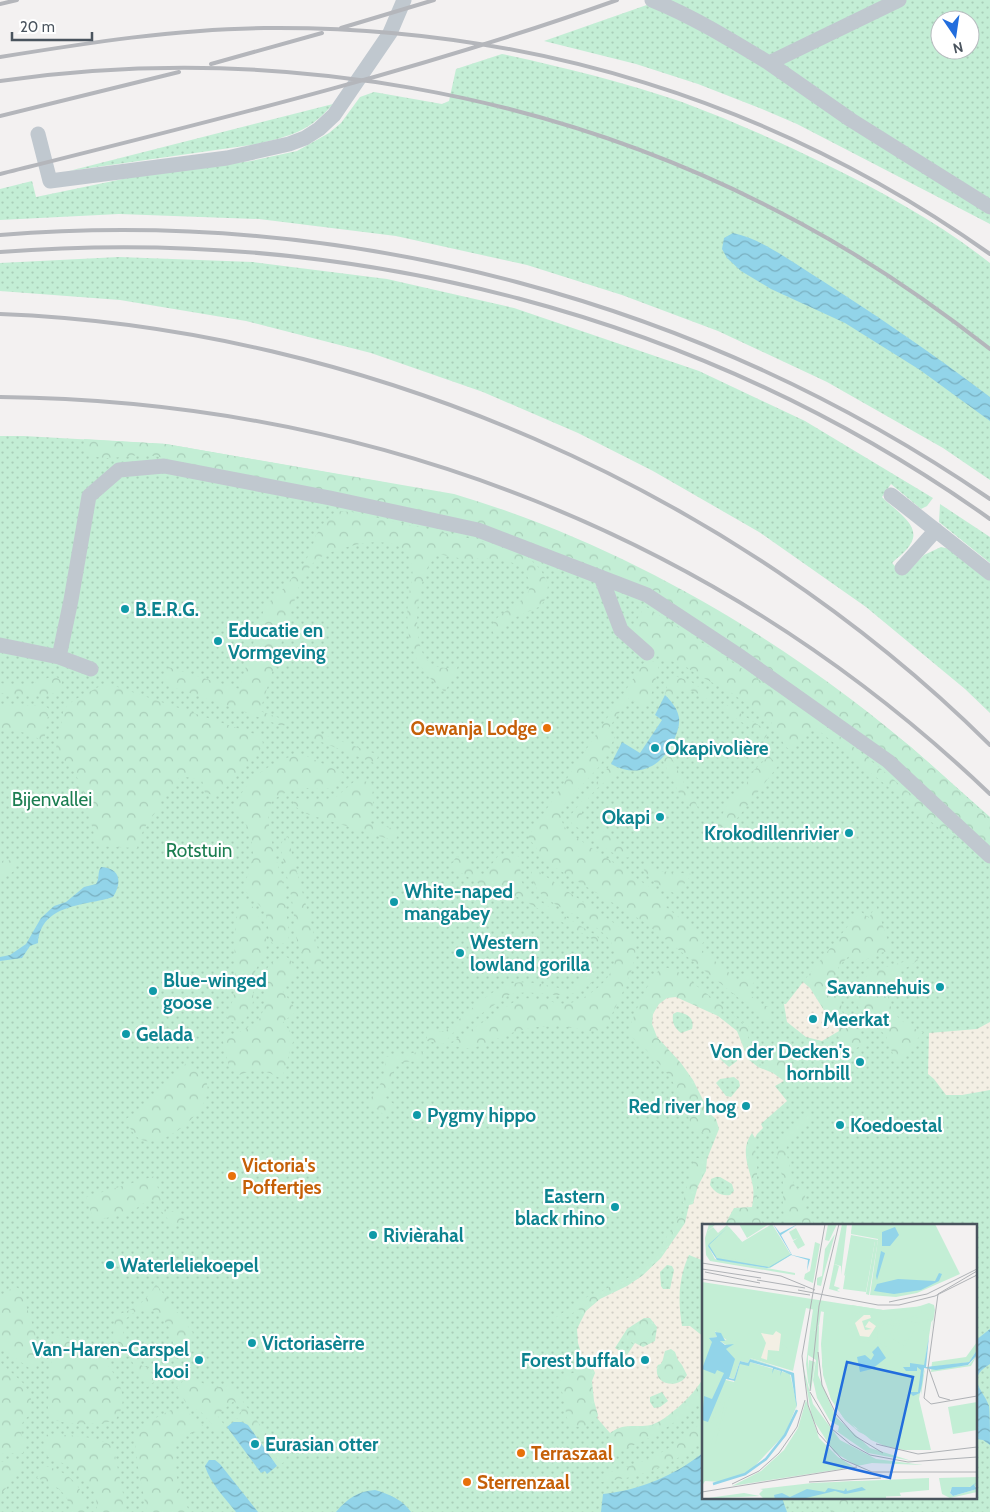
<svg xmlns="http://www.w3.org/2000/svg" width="990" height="1512" font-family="Cabin,sans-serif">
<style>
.green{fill:url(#green-dots);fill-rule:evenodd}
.forest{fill:url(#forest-crowns)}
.sand{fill:url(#sand-dots);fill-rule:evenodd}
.water{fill:url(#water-waves)}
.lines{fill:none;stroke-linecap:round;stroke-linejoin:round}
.lane{stroke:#c0c8cf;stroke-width:15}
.rail{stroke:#b4b6bb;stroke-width:4}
.culture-dot{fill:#0f9aa8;stroke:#fff;stroke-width:2}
.food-dot{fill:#e8710a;stroke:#fff;stroke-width:2}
.labels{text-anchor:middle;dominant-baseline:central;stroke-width:4.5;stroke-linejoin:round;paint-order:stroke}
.culture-label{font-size:19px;font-weight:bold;fill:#0d838f;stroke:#fff;text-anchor:start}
.food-label{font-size:19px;font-weight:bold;fill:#c56008;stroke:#fff;text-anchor:start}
.park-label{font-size:19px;fill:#1c7e51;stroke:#fff}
.inset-river{fill:none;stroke:#92d4e9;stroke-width:2.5}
.inset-road{fill:none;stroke:#afb2b6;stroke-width:1}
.view{fill:#226ddd;fill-opacity:0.15;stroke:#226ddd;stroke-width:2.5}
.inset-edge{fill:none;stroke:#4a545e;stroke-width:2.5}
</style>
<defs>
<pattern id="green-dots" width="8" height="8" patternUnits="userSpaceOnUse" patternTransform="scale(1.25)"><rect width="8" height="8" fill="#c3eed5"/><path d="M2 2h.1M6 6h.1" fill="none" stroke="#a9ceb9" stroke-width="1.8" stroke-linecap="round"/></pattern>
<pattern id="forest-crowns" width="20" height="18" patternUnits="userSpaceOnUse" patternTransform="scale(1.25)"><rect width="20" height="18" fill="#c3eed5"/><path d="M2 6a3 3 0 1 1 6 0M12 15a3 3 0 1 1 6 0" fill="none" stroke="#a9ceb9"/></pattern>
<pattern id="sand-dots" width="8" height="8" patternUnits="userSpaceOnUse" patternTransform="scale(1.25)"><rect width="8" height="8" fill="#f3efe4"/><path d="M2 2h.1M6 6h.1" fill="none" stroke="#d2cfc6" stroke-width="1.8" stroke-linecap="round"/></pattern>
<pattern id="water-waves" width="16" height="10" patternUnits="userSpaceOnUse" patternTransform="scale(1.25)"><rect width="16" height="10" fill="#92d4e9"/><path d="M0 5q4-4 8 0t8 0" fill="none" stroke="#79afc0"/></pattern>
</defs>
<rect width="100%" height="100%" fill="#f3f1f1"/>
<path class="green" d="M661,0H990V224L797,124L762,109L698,84L636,64L544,41ZM940,20H970V50H940Z
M502,54C562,67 623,82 682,102C730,120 778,141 825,164C883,192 939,223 990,263V480L943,448L827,382L718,331L622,295L527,265L396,236L259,219L119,214L0,220V189L32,181L36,197L142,175L251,161L297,151L329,133L341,123L360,97L374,92L442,104L449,101L456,69Z
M333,104C310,131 291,136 257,144L69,171Z
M119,257L253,262L387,279L514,308L699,371L805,421L933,498L927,506L921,509L891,484L882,497C893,509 922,525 911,543C907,551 898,557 892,563L904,575L924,555L941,547L950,549L990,580V713L965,689L866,607L759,532L653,471L578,433L483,392L371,353L246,321L120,300L0,291V263Z
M0,436H24L166,444L388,483L631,576L811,673L858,705L911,747L990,817V1512H0ZM704,1226H976V1498H704Z
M940,504L990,537V563L939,522Z"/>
<path class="forest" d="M84,439L166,444L454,494C651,552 845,675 990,820V847L863,735L752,656L698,620L640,587L594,566L516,537L155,456C147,456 139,455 131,456C113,457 100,462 85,451Z
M337,511L352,512L503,546L528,557L541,570L548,584L547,596L541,606L516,617L495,636C479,612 537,606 529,581C522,555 489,559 469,559C459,559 449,556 439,554C416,568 406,655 435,666C443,669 450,668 458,666L445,692C412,665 403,636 409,594C412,580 415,570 409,557C398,530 340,546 321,557C312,562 307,571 301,580L260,711L285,720V725L282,726L234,708L163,684L168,667L239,689L265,606L283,589L304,563L311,551L316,535L326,520Z
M645,606C733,663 822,717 901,786C924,805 949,824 966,850L813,726L791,751L785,746L771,722L747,704L730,692L696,674L685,666L666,659L629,633Z
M647,658L659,665C655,681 653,694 645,708L629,698L607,731L615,737L604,759L598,768L566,802L561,809C560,824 565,830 577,838L670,901L666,907L706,939L699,948L738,980L746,972L756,980L746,992L764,1006H769L771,1024L644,922L551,865L540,853L528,837Z
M54,675L62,681C62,685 61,690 57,692C45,699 13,695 0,693V683C22,688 34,685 54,675Z
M675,676L690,681L709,694V700L693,691L683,689L670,700L665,695L668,682L671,677Z
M106,683L260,736L263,743L259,752L218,796L205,793L202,780L181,776L161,797L160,808C147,820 142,831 137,848L97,846L82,787L71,766L55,752L61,727L63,712L67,706L74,700Z
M724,703L760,726L767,735L763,741L756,732L720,707Z
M43,705L48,708V716L44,742C30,733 17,730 0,729V710L6,706Z
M311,730L376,754L378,757L374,763L309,737L308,734Z
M668,751L685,785L696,803L698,809L695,812L680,795L662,759Z
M302,754L343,773V776C334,793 323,789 307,788C295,788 276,794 270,805C263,819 279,867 283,884C285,895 286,907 287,918C288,927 290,933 288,941L276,947C266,940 270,923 265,913C260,903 249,897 243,888C245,879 251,871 252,862C256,841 246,822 234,806C247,779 272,759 302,754Z
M769,756L778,766L725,834L716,827L727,805L746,786L750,774Z
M611,764L622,771C609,777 583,797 582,813C581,818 585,822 586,828L580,829L573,825L569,819L570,816Z
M357,779L374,784L372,796L374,797L369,823L400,830L395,841L307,814L294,806V800L298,798L309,801L335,798Z
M599,830L607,832L631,854V857C618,860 604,847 595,839L596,831Z
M288,837V839L323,968L310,971L297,941L292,900L281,849C282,843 281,839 288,837Z
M506,853C531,857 517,864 521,879C523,887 530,893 536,899L597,936L600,941L594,947V940L503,889L484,887L450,866L457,856L483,875L499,855Z
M16,860L14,871L0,881V861Z
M645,863L659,871L692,874L676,894C665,889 643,878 643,865Z
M532,867L630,934C632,937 635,941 635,945C639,966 615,1007 606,1027L601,1030L590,1031L561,1026L537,1027L517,1031L471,1049L448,1045L520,998C528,998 535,999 543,1000C551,1001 558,1004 566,1004C580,1002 599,989 607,978C642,928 557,917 537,889C533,882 531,875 532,867Z
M241,899C257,902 269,936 266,952C264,959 257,965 255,972C251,983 255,996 252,1007C249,1019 236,1030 227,1017C240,988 233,964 235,933C235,922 239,910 241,899Z
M876,905L891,950L874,955L859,964L850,955L839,966L834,979L845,984C835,1014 846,1022 866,1042L864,1044L851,1051L836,1034H833L837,1024L825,1012L810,988L803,982L860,911L869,918Z
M285,956C293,960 295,967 296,976L282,990L297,1011L283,1022L295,1038C288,1051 288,1066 281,1079C267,1070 255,1068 239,1075L229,1067L222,1037L239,1032L258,1022C261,1016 264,1009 265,1003C267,982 257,965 285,956Z
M917,958L918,960C912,965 904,968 898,974C874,998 897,1024 923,1032L897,1065L886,1036L859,1009L856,1001V995L864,979L872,971Z
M663,967L673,969L683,975L749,1027L747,1049L750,1059L743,1050L737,1031L743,1023L724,1008L718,1016L676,997L667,998L659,1004L657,1037L681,1063L693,1080L710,1114L716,1119L719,1129L715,1139L693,1128C688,1119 687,1108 682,1099C670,1072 650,1052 627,1033C634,1017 648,976 663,967Z
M593,972L597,976C595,980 591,983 586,987C562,1005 536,986 509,995L453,1033L443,1044L427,1041V1030L444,1032C462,1018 493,986 514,983C531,980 552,987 569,990Z
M427,1051L417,1061L394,1063V1076L385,1097L396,1106L386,1117L368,1101C380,1088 387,1075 385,1057Z
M775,1054H778L797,1073L784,1081L773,1073L758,1067V1065L764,1064Z
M187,1062C195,1067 205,1074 207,1084C214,1108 165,1149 142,1140C134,1137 129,1127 126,1119C153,1101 166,1087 187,1062Z
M808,1115L814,1117L788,1140L786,1151L795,1188L806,1190C803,1207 805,1212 816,1226H788C780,1207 784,1203 783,1184C783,1176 780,1168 778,1161C774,1138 793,1127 808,1115Z
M752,1133L755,1138L754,1142L757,1163V1199L756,1209L764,1226H724L751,1176C745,1161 742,1147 752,1133Z
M694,1158L707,1159C707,1171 701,1177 698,1187C696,1193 695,1199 693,1204L683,1203Z
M155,1176L163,1209L180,1213L185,1219L174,1227L151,1198L131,1212L94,1221L86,1197Z
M679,1216L687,1220L685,1223L661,1258L642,1276L587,1311L583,1319L579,1309L556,1324L552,1320L585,1298L623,1281L634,1274L656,1255Z
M156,1284L193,1333L186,1345L174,1348L170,1329L158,1311L140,1308L124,1320L123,1339L142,1366H147L152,1374L154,1382L147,1387L124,1348L113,1337L115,1315C134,1311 147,1301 156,1284Z
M16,1287L21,1290L35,1332L37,1344L36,1373L7,1352L0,1344V1296L9,1290Z
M644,1318H650C662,1329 658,1342 643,1347L636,1345L622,1336L627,1329Z
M55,1335C66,1337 77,1341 88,1348C109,1361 136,1395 115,1420C103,1425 61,1427 51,1417C47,1413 48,1407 48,1402L53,1340Z
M671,1349L675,1351L678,1360L682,1365L687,1375C680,1389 654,1386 657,1368C658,1362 659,1367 662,1362C663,1360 664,1354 665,1351Z
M589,1361L595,1373L592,1381L594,1401L598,1415L587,1426L573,1427L569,1424L567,1418L560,1381L566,1375L586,1369L584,1362Z
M0,1362L23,1383L28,1391L31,1399L30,1415C21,1421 17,1431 25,1441L23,1453L0,1454Z
M191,1373C201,1386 215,1390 231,1385L286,1461L281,1464L248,1421L234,1418L242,1411L234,1401L217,1415L225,1426L218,1431L201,1412L186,1403L177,1387Z
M704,1376V1394C700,1399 696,1404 691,1409C677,1423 626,1456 606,1450C608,1422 629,1425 652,1425Z
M173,1409C188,1409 198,1420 207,1430C196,1431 181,1435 176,1446C172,1455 177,1481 180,1490C182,1497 186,1505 190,1512H147L138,1467L134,1435L142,1425Z
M704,1420V1438C675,1466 639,1478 600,1482L599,1475C645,1463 669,1453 704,1420Z
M51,1434C72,1436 94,1435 113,1446L127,1512H97C98,1478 73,1468 47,1456L43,1439L46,1435Z
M13,1460H22L17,1476L9,1478L8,1486L0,1495V1462Z
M45,1466C70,1472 84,1487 87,1512H71C68,1491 55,1485 37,1478L42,1467Z
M825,1498H847L855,1512H831Z"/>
<path class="sand" d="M803,982L810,988L825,1012L837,1024L839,1031L822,1041L806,1037L787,1022L784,1004H786Z
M676,997L718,1016L737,1031L748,1059L758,1067L773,1073L784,1081L775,1086L787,1101L761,1124L763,1128L757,1134L755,1138L752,1133C739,1151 750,1168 753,1187C754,1194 753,1201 752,1207L734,1208L724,1226H704V1261L689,1255C678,1279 678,1301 682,1326H690L704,1337C704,1348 706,1365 704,1375C701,1389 665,1422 651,1425C637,1428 624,1422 610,1433L597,1418L598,1415L594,1401L592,1381L595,1373L590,1361L584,1362L578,1343L577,1329L586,1311L600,1299L627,1286L642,1276L661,1258L685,1223L689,1205L693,1204L698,1186L706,1171L707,1159L719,1129L716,1119L710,1114L693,1080L681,1063L657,1037L652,1024L653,1014L659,1004L667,998ZM677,1012C687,1013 695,1018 692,1029L681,1033C674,1027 672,1023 673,1014ZM722,1046C731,1049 735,1051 737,1061L729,1067L720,1059L718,1052ZM734,1077L739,1081L740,1086L731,1097L726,1096L716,1083L720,1079ZM716,1177H720L732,1184L734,1191L730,1195C721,1196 715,1193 710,1185L711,1179ZM667,1265L672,1266L674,1270L670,1289H663L661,1286L660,1272ZM644,1318H650L657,1327L655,1341L643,1347L635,1343L627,1355L615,1348L627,1329ZM671,1349L675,1352L678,1360L682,1365L687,1375C680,1389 654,1386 657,1368C658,1362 659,1367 662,1362C663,1360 664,1354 665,1351ZM662,1392L668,1401L660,1407L654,1408L650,1402V1397Z
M990,1022V1090L962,1095H946L934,1079L928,1074L929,1033L977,1029Z"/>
<path class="water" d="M733,233C759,238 788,259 810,273C872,312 932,353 990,397V421L920,370L845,323L771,289L741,271L727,258L722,249L724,238Z
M665,695C671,701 678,709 679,718C680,725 677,733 674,740C662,767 638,779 611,764L622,742L640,753L662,720L655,715Z
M101,867C121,868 122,883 113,897C86,906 41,903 38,943L30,946L22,958L0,961V957L10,955L26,944L41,918L54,906L66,902L84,887L96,884C100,878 97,873 101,867Z
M990,1329V1364C965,1379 983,1389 989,1406C990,1415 990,1435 990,1445L983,1440L976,1439V1340Z
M233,1422H242L248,1425L277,1466L267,1474L265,1471L261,1473L227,1427Z
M704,1452V1498H782L787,1512H601L603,1494C640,1490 674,1476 704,1452Z
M209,1460H215L220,1464L258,1512H236C225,1498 210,1483 205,1466Z
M375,1490C389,1494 403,1500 411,1512H336C347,1499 358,1491 375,1490Z"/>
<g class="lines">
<path class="lane" d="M652,0C694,17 731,40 769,63L899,0
M769,63L851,120L990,207
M38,134L50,181L227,158L289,144L305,138L319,129L334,115L390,33L404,0
M891,495L990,573
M902,568L936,530
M601,577L621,630L647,653
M0,645L59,657L71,600L89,496L119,470L164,466L330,498L478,530L647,595L741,657L888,761L990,856
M59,657L91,669"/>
<path class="rail" d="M0,4L17,0
M341,28L434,0
M0,57C87,43 176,29 264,28C527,25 776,102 990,254
M211,64L322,33
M0,81C273,42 557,91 800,223C867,259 930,302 990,349
M0,116L179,72
M0,174C208,122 415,72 617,0
M0,235C349,207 701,301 990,499
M0,252C351,225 702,314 990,519
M0,314C363,328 732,489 990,745
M0,397C373,401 720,536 990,794"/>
</g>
<g class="culture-dot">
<circle cx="125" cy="609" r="5"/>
<circle cx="218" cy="641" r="5"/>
<circle cx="655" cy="748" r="5"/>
<circle cx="660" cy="817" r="5"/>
<circle cx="849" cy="833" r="5"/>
<circle cx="394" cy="902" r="5"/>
<circle cx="460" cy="953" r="5"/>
<circle cx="940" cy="987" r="5"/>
<circle cx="153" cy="991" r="5"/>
<circle cx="813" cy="1019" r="5"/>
<circle cx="126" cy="1034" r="5"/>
<circle cx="860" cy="1062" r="5"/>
<circle cx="746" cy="1106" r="5"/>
<circle cx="417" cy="1115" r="5"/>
<circle cx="840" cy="1125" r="5"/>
<circle cx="615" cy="1207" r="5"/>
<circle cx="373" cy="1235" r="5"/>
<circle cx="110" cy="1265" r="5"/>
<circle cx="252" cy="1343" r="5"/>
<circle cx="199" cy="1360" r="5"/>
<circle cx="645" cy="1360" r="5"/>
<circle cx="255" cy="1444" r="5"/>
</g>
<g class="food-dot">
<circle cx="547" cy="728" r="5"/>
<circle cx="232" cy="1176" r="5"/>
<circle cx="521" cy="1453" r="5"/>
<circle cx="467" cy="1482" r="5"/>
</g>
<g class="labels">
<g class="culture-label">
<text x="135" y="609">B.E.R.G.</text>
<text x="228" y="630">Educatie en<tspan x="228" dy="22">Vormgeving</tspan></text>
<text x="665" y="748">Okapivolière</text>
<text x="650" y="817" text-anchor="end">Okapi</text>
<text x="839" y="833" text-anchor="end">Krokodillenrivier</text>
<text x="404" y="891">White-naped<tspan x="404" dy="22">mangabey</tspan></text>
<text x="470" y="942">Western<tspan x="470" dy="22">lowland gorilla</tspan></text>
<text x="163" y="980">Blue-winged<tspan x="163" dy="22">goose</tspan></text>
<text x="930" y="987" text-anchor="end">Savannehuis</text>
<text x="823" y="1019">Meerkat</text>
<text x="136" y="1034">Gelada</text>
<text x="850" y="1051" text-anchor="end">Von der Decken's<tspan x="850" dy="22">hornbill</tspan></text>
<text x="736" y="1106" text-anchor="end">Red river hog</text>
<text x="427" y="1115">Pygmy hippo</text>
<text x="850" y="1125">Koedoestal</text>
<text x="605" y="1196" text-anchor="end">Eastern<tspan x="605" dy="22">black rhino</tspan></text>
<text x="383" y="1235">Rivièrahal</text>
<text x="120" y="1265">Waterleliekoepel</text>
<text x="262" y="1343">Victoriasèrre</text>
<text x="189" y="1349" text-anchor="end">Van-Haren-Carspel<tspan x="189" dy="22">kooi</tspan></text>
<text x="635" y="1360" text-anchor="end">Forest buffalo</text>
<text x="265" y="1444">Eurasian otter</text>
</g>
<g class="food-label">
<text x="537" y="728" text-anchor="end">Oewanja Lodge</text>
<text x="242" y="1165">Victoria's<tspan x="242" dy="22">Poffertjes</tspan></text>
<text x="531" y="1453">Terraszaal</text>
<text x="477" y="1482">Sterrenzaal</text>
</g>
<g class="park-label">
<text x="52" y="799">Bijenvallei</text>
<text x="199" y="850">Rotstuin</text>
</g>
</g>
<g transform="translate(702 1224)">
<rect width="275" height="275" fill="#f3f1f1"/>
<path d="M70,0L89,31L68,44L18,36L12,31L6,18V7L11,3L16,9L25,1L40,18ZM126,0H135L127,17L123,16ZM151,0H233L258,50L215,69L194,73L168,71L176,15L149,10ZM133,10L121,53L119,62L115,61V54L120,52L123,25ZM113,18L118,20L111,59L102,55L103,50L108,47ZM132,40L137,42L132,62L138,64L135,66L138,68L127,65ZM0,58L181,86L232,81L217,175L229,226H202L183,222L169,216L141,193L129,175L121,151L119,120L122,88L104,84L91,147L48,134L44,138L32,134L26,117L13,107L15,113L9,114L23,148L20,155L32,158L38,140L48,138L88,150L95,181L83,210L48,247L19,258L3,257L0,262ZM117,101L116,151L134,193L168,224L210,237L166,229L133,206L136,207L137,202L128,197L115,174L111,156L114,136L106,131V146L107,136L113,138L109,167L106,158L104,140L108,107H112ZM275,118V126L267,138L231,143L230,145L267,141L275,131L269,142L229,148L230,138L264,133ZM100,138L111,180L138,216L174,235L221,241L170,239L155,242L132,228L110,194ZM104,176L117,214L136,233L152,243L30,262L59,247L82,226L96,204ZM275,253V262L249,265L248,269L251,272L275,265V268L248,274L240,270L237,254ZM227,254V266L195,269L184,271V275H62L57,270L61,266L58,265L110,259Z" fill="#c3eed5"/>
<path d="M14,0L6,7L7,20L27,3L43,21L26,5L11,18L15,32L41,37L45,34L52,36L55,41L16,35L6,21L13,35L93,49V51L8,37L4,31L3,14L7,0ZM140,0H145L139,51V42L132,40ZM150,0L176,6V14L149,9ZM149,11L176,16L167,71L164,70L173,17L142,52ZM227,79L232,81L233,86L229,111L231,96L227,100V110L217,104L224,106L223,101L229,90L219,89L220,85L199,87L190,93L200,96L207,94V97L216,99V93L209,94L216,90L219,96L215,103L209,98L188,95H184L191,97L193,102L195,99H198L195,108L191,109L193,117H202L209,112L207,108L213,106L197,131L183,127L176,116L175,107L182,96L173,108L175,118L168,119L152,115L145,97L152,88L157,89L153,90L156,95L150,101L153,107L157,114L170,117L174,103L170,100H177L182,90L172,87L171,88L163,89L157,88L168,87L156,83L154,87L149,81L181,86L209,85ZM183,99L192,102L187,113L202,122L200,127H190L182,121L184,113H176V108ZM111,85L119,87L117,101L112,107H108ZM122,88H125L121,141L132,177L153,204L189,223L157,208L143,196L129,175L120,142ZM18,104L23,116L30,114L31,118L36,117L29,124L38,131L41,128L39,135L48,134L92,149L48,135L46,139L38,137L32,155L26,153L32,135L23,125L31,121H24L18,117V109L13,108ZM79,119L86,125L74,139L87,144L58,136L65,128L77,129ZM212,135L207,139L208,143L201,145L219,146L220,155L223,144L219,171L218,148L213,151L215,160L209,163L211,152L205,149L207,157L202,156L198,140ZM26,157L32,159L13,221L23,178L19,176ZM18,178L21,179L9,221L0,218V212L7,204ZM155,257L164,263L145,266V263L141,265L136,262L137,258ZM171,257L176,258L181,268L196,265L199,272L166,273L167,258ZM112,262L88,272L79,266L70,274L67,269L84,263ZM42,269L58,272L0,275L13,273Z" fill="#c3eed5" fill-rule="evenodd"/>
<path d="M162,91H168L169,94L160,97L163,106L170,105L163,103L167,97L174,102L167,113L158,112L153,99ZM74,107L79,110L77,127L66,126L65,136L59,134L64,119L59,109L71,111Z" fill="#f3efe4"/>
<path d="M37,0H67L45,14ZM94,4L103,21L96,25L91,17L96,14L91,16L87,8ZM149,13L173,17L164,68L141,65ZM275,178V206L251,210L246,183Z" fill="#c3eed5"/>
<path d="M71,0L78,9L96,0L79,11L90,31L108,35L105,47L106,36L89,31L69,43L65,44L15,36L6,22L7,20L25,4L7,21L15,34L67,43L89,30ZM193,3L197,11L188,22H180V8ZM179,27L183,29L175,56L174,52ZM237,49L240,50L237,57L219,66L192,70L172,67L175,60L196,55L233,57ZM13,108L19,109L23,117H18L23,121L32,120L24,125L33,135L27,154L32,155L38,137L46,139L48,135L92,149L95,185L89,151L80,147L78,152L79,147L72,145L70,150L71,144L48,138L47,142L38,140L33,157L24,155L6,198L0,196L2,172L10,175L22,149L15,146L13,150L0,145L10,118L7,114L15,113ZM227,112L224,143L267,138L275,126V131L266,141L234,146L222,144L220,160L218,169L211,172L207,168H216L219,146L215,143V147H204L201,143H208V139L222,141ZM176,122L184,134L170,145L158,148L155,133L163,131L169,136L172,131L170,128ZM275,258L272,261L275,265L251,272L248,269L250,263H268ZM160,263L164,266L143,270L133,267L104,274L73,275L72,271L80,269L88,273L105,265L123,268L126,264L142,267L144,264L145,267Z" fill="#92d4e9"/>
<path class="inset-river" d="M11,260L43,250L64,235L83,211L95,186"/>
<path class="inset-road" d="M123,0L100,132L106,181L116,209L140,235L170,248H275M0,39L79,52L113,66M0,45L59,54M275,47L236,70L222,174L229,180L275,172M3,48L58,59M0,55L108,71M55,56L103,64M96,66L176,81H197L233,72L275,51M187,78L225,70L275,45M116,128L120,161L134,190L153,212L181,229M227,145L237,173L248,176M108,167L117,82L137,0M108,168L130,205L148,220L168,231L206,238L275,233M174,220L216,230L275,223M107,258L179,254M30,260L57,247L77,229L95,203L103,176M0,268L155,243"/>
<path class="view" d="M145,138L211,153L188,254L122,238Z"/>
<rect width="275" height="275" class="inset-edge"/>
</g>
<g transform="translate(955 35) rotate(167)"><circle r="24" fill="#ffffff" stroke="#b7bbbf"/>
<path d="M0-4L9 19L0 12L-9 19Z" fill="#226ddd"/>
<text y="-8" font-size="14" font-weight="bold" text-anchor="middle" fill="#4a545e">N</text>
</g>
<path d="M12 32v8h80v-8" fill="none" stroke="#4a545e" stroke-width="2.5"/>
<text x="20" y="32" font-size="15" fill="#4a545e" stroke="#ffffff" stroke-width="4" paint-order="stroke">20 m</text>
</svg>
